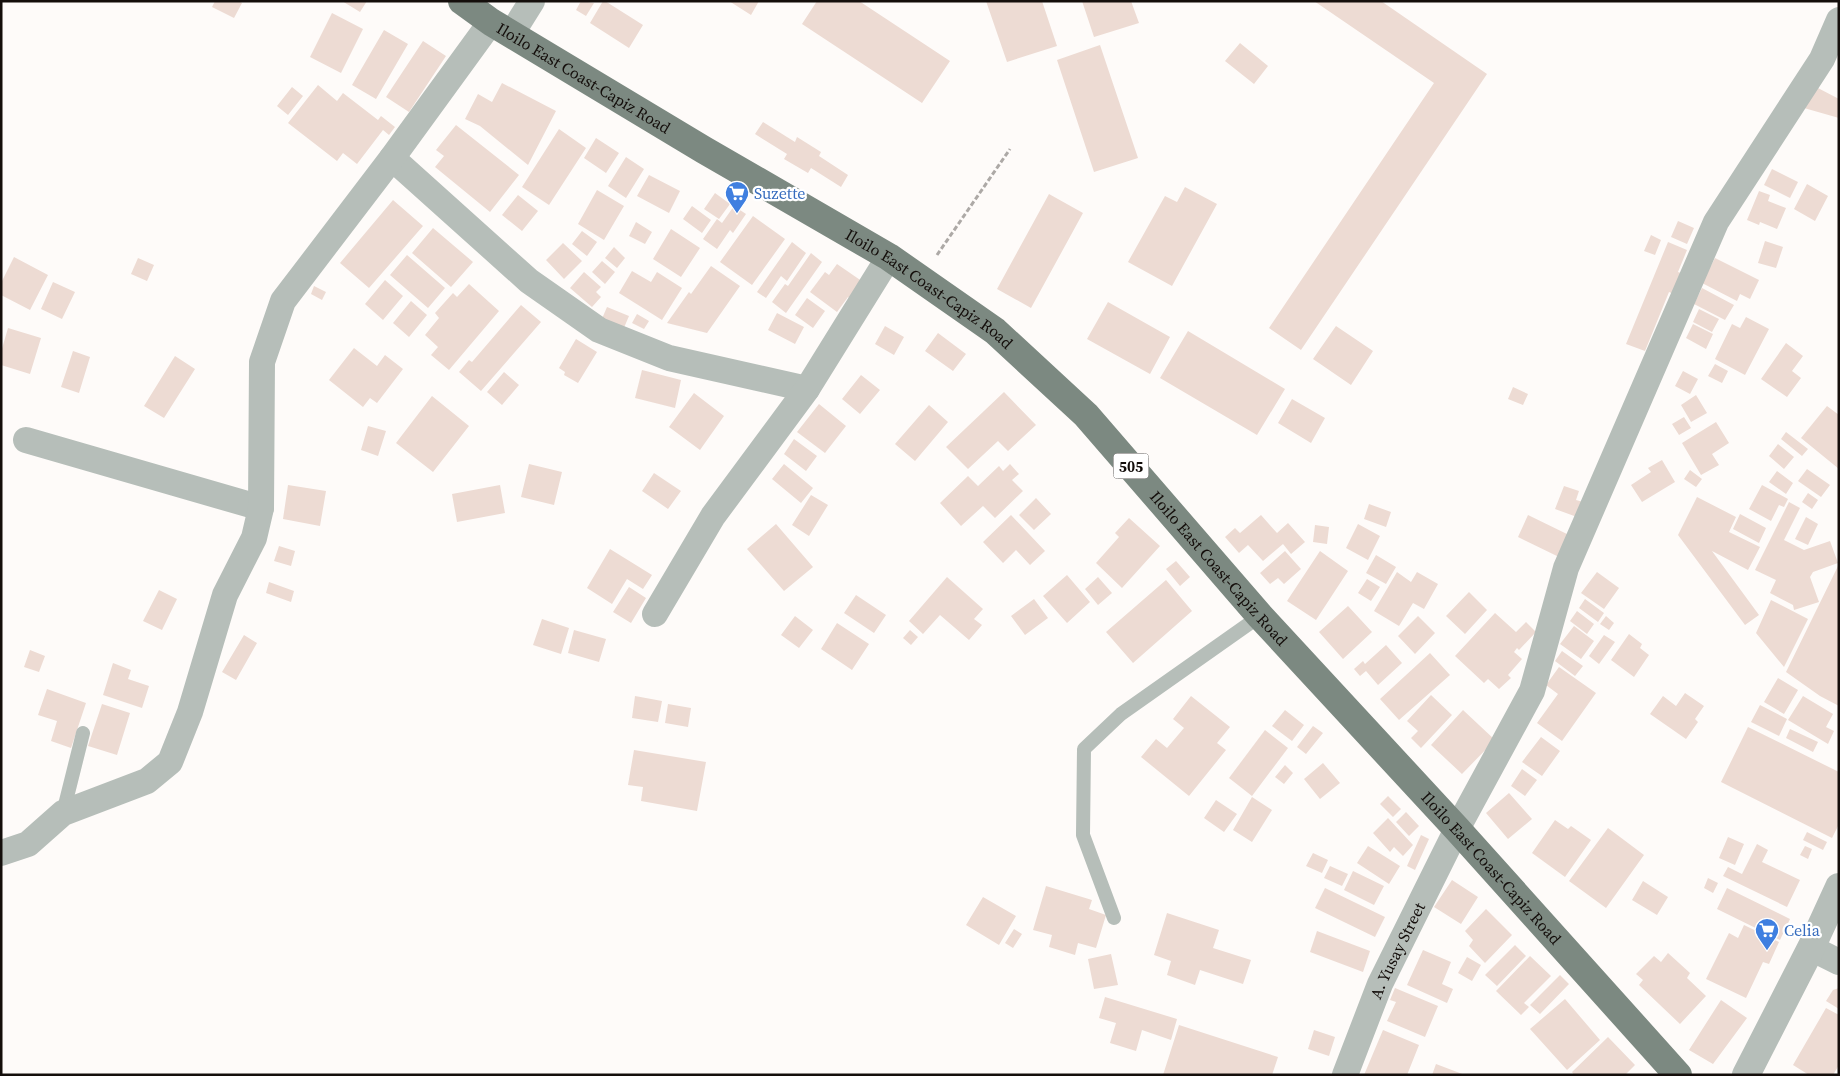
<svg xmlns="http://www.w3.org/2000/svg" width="1840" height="1076" font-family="'Source Serif 4',serif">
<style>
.building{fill:#eddbd3}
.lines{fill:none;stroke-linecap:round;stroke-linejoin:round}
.path{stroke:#ada9a6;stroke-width:3;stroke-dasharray:5 2.5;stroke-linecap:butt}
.service{stroke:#b6beb9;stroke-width:14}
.minor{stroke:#b6beb9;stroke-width:26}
.tertiary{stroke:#b6beb9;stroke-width:28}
.primary{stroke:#7c8981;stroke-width:28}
.labels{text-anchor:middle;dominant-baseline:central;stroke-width:4.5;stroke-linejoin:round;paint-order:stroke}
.shield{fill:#fff;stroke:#5a5654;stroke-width:1}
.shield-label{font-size:15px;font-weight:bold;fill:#140e0b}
.street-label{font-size:16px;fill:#140e0b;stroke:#fff}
.shop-label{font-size:16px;fill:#366cbe;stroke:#fff;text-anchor:start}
</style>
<rect width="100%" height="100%" fill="#fefbf9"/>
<path class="building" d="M215,1H239L242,3L234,18L212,7Z
M342,1H367L360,12Z
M581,1L594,3L586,16L576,10Z
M603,1H605L643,25L629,48L590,23Z
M729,1H759L751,15Z
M817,1H859L950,61L922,103L802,24Z
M986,1H1042L1057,46L1007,62Z
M1082,1H1131L1139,23L1094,37Z
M1314,1H1381L1487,74L1301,350L1269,328L1434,83Z
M332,13L363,29L341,73L310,57Z
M384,30L408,44L376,99L352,85Z
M423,41L446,56L409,112L386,97Z
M1240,43L1268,66L1254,84L1225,61Z
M1100,45L1138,158L1094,172L1057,60Z
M502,83L556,111L528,165L480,126L465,119L478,94L492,102Z
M318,85L337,101L343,93L378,120L381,116L395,127L389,135L383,130L357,164L343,153L337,161L288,123Z
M292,87L303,96L288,115L277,106Z
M1816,87L1839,99V118L1804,108Z
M763,122L795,142L797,137L821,152L819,156L848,175L841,187L811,168L808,173L784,159L787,154L755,134Z
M456,125L519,175L490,212L435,167L444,156L436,150Z
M559,129L586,148L549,205L522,187Z
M596,138L619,153L606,173L584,158Z
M626,157L644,169L626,198L608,186Z
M1772,169L1798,182L1790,198L1764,185Z
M649,175L680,191L669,213L637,196Z
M1807,184L1828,196L1815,221L1794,209Z
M1185,187L1217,204L1172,286L1128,262L1165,196L1177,202Z
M597,190L624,206L604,240L578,224Z
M1759,191L1770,195L1768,201L1786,208L1777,229L1760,222L1759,225L1747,220Z
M715,193L730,204L719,219L704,209Z
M1049,194L1083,213L1031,308L997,289Z
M518,195L538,211L522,231L502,215Z
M393,200L423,226L369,288L340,263Z
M692,206L711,220L702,233L683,219Z
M734,206L746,214L733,233L730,230L717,249L703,239L717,219L722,223Z
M753,216L785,239L752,285L720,262Z
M1678,221L1694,228L1687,244L1671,237Z
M636,222L652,232L645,244L629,236Z
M433,228L473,262L451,287L412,253Z
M671,229L700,248L681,277L653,259Z
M582,231L597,242L587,256L572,244Z
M1651,235L1661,240L1655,255L1644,251Z
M1765,241L1783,247L1776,268L1758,263Z
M792,242L806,253L787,281L781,276L766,298L757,292Z
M1668,242L1687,250L1678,272L1684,274L1676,295L1669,292L1645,351L1626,344Z
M563,243L582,261L564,279L546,260Z
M614,247L625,258L617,268L605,258Z
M811,253L822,262L786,313L772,302L785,284L788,286Z
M407,255L445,288L428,308L390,275Z
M14,257L48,275L30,310L1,295V283Z
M138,258L154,265L147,281L131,274Z
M1715,258L1759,280L1750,299L1740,294L1737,301L1702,283Z
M602,261L615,272L605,284L592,272Z
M837,264L866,284L854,302L848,297L837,312L810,292L825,272L829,275Z
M711,266L740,286L707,333L667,323L689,292L691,294Z
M632,271L651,282L657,272L682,288L662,320L619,293Z
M584,272L601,287L596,292L601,297L592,307L570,288Z
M385,280L403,296L383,320L365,304Z
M53,282L75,292L62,319L41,309Z
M469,284L499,311L449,370L431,355L438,347L425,335L439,318L435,313L453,293L457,297Z
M314,286L326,292L322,300L311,294Z
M1702,288L1734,305L1725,320L1694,304Z
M807,298L825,311L813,328L795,315Z
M411,301L427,315L409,337L393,323Z
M1108,302L1170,337L1150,374L1087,339Z
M521,305L541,322L481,391L459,372L469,360L472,362Z
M607,307L629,316L623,330L601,321Z
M1699,309L1719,319L1712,332L1693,322Z
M777,313L804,327L795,344L768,330Z
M637,314L649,321L644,329L632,323Z
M1746,317L1769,329L1745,375L1715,359L1732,324L1740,328Z
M1693,324L1713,334L1706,349L1686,338Z
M885,326L904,337L894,355L875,344Z
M1336,326L1373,351L1351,385L1313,359Z
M8,328L41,338L30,374L1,365V352Z
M1188,331L1285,389L1257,435L1160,378Z
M938,333L966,354L953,371L925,351Z
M576,339L597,352L578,383L564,375L565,372L559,368Z
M1786,343L1803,356L1792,371L1801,378L1787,397L1761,379Z
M354,348L377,366L385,355L403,369L377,403L370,398L363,407L329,380Z
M73,351L90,357L79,393L61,387Z
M175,356L195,369L164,418L144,406Z
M1715,364L1728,371L1722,383L1708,376Z
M642,370L681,380L675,408L635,398Z
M1683,371L1698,379L1690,394L1675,386Z
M504,372L519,385L502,405L487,392Z
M861,375L880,390L860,414L842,399Z
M1513,387L1528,394L1523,405L1508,399Z
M1004,392L1036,425L1008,451L998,441L968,469L946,447Z
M694,393L724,416L700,450L669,427Z
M1696,395L1707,413L1691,422L1681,405Z
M432,396L469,426L433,472L396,443Z
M1292,399L1325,418L1311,443L1278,423Z
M819,404L846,426L825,453L797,432Z
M929,405L948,422L915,461L895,444Z
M1827,406L1839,415V469L1801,438Z
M1684,417L1691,428L1679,435L1672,424Z
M1716,422L1729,443L1712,454L1719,465L1701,475L1682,443Z
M368,426L386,431L378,456L361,450Z
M1786,432L1808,449L1802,456L1781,439Z
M794,439L817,456L806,471L784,454Z
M1778,444L1794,457L1784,469L1769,456Z
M1662,460L1675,482L1642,502L1631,485L1651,472L1648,468Z
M529,464L562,472L554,505L521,497Z
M784,464L813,488L801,503L772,479Z
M1010,464L1019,474L1012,480L1023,491L995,518L983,506L961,526L940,503L968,476L978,486L999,466L1003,471Z
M1807,469L1830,485L1821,497L1798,481Z
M1690,470L1702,479L1696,487L1684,479Z
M1777,471L1793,483L1786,494L1769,482Z
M654,473L681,491L668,509L642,491Z
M288,485L326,491L320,526L283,519Z
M500,485L505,513L457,522L452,494Z
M1762,485L1788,499L1784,507L1779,505L1771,521L1749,509Z
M1564,486L1579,491L1576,500L1583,502L1577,517L1555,509Z
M1808,493L1818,500L1812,509L1802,502Z
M811,495L828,505L809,536L792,525Z
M1697,497L1736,517L1729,532L1760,547L1748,570L1712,551L1759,615L1745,625L1678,535Z
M1036,498L1051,514L1034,530L1019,515Z
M1789,502L1800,508L1784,540L1804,550L1830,541L1838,563L1813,572L1810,577L1819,602L1794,610L1793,605L1770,593L1776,580L1755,570Z
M1369,504L1391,512L1386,527L1364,519Z
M1740,514L1766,528L1759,543L1733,529Z
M1011,515L1045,551L1030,565L1016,550L1003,563L983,542Z
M1261,515L1277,533L1288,523L1305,542L1291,554L1283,544L1263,561L1248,545L1239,553L1225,537L1235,528L1240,533Z
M1528,515L1569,535L1559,557L1518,537Z
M1806,517L1818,524L1808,545L1795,539Z
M1129,518L1160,546L1122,588L1096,563L1119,537L1115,533Z
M776,524L813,567L784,591L747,549Z
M1358,524L1380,536L1368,560L1346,548Z
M1315,525L1329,527L1327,544L1313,542Z
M279,546L295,551L291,566L274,561Z
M610,549L652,575L643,589L627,579L612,604L587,588Z
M1285,551L1301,569L1284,584L1278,578L1270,584L1260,573Z
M1320,551L1348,571L1316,620L1287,601Z
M1376,555L1396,567L1386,584L1366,573Z
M1176,561L1190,577L1180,586L1166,569Z
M1839,564V706L1820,696L1786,672Z
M1397,572L1411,582L1417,572L1438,584L1424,609L1413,603L1399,626L1374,611Z
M1597,572L1619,588L1604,609L1581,593Z
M1067,575L1090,602L1067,623L1043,596Z
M947,577L983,609L974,619L982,625L969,640L940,615L923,634L909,621Z
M1098,577L1112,593L1098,605L1085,589Z
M1367,579L1380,587L1371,601L1358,593Z
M1166,580L1192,611L1133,663L1106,632Z
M269,582L294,591L291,602L266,593Z
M629,587L646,598L631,623L613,612Z
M159,590L177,599L162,630L143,621Z
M1469,592L1487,610L1465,634L1446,616Z
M856,595L886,615L874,633L844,613Z
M1034,599L1048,618L1025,635L1011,616Z
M1585,599L1604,613L1598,622L1579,608Z
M1771,600L1808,619L1784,667L1756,633Z
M1348,606L1372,632L1343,659L1319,632Z
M1577,611L1594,624L1587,634L1570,621Z
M1495,613L1516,632L1526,622L1536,632L1519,650L1517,648L1514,652L1522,659L1508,675L1511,678L1499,689L1488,679L1484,683L1455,656Z
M795,616L813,630L799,648L781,635Z
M1418,616L1435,633L1415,654L1398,636Z
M1606,616L1614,623L1609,630L1600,624Z
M542,619L569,628L561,654L533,645Z
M837,623L869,644L852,670L821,649Z
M1574,626L1594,641L1581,659L1560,644Z
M574,630L606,639L599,662L568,653Z
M910,630L918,637L911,645L903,638Z
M1629,634L1642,644L1640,648L1649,655L1634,677L1611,660Z
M244,635L257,643L236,680L222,672Z
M1604,635L1615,642L1599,664L1589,656Z
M1386,645L1402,663L1378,685L1366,671L1360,676L1354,669L1363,661L1365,664Z
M30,650L45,656L39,672L24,667Z
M1562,651L1583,666L1575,676L1555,661Z
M1430,653L1450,675L1399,720L1380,699Z
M113,663L131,670L128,679L149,686L142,708L103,695Z
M1559,667L1596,693L1562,741L1537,723L1558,694L1546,685Z
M1778,678L1798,690L1784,714L1764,702Z
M47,689L86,703L71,748L51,741L57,721L38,715Z
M1685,693L1704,706L1695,719L1698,722L1686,739L1650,714L1663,696L1676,706Z
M1431,695L1452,715L1421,748L1411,738L1418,731L1407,721Z
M635,696L662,701L658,722L632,718Z
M1191,696L1230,727L1217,743L1226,750L1189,796L1141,757L1156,739L1167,748L1184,728L1173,719Z
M1803,696L1833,714L1826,727L1834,731L1828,744L1788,720Z
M102,704L130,713L117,755L88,746Z
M668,704L691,708L688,727L665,723Z
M1760,705L1787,719L1779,736L1751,722Z
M1285,710L1304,725L1292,741L1272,726Z
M1463,710L1495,740L1462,774L1431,745Z
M1313,726L1323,733L1306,754L1297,747Z
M1748,727L1839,772V824L1832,838L1721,782Z
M1790,729L1818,742L1813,752L1786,738Z
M1265,730L1288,748L1252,796L1229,778Z
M1541,737L1560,751L1542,776L1522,762Z
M634,750L706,762L697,811L641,801L643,787L628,785Z
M1323,763L1340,783L1320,799L1304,779Z
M1285,765L1293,773L1284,784L1275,777Z
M1522,769L1537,780L1525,796L1511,786Z
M1509,793L1532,819L1508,839L1486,813Z
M1388,796L1401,809L1393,817L1380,804Z
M1252,797L1272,810L1252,842L1233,830Z
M1216,800L1237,814L1224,832L1204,818Z
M1406,812L1419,826L1409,836L1396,822Z
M1388,818L1413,845L1403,856L1394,847L1390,852L1373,833Z
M1555,820L1568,829L1571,826L1591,840L1565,877L1532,853Z
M1608,828L1644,855L1606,908L1569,881Z
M1807,832L1827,842L1823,850L1803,840Z
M1421,835L1429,839L1415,870L1407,866Z
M1728,837L1744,844L1735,865L1719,858Z
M1757,844L1768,850L1762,862L1800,880L1787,907L1723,876L1728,867L1742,874Z
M1368,846L1400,866L1389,884L1357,863Z
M1805,846L1812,849L1808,859L1800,855Z
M1313,853L1328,860L1322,873L1306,866Z
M1330,866L1348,874L1342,886L1324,878Z
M1353,871L1384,886L1374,905L1344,890Z
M1708,878L1718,883L1713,893L1704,888Z
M1452,880L1478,897L1461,924L1434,907Z
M1643,881L1668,897L1657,915L1632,900Z
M1046,886L1092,900L1089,909L1106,915L1096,948L1078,943L1075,955L1049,947L1052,935L1033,930Z
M1325,888L1385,917L1375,937L1315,908Z
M1727,888L1790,919L1780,940L1717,909Z
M983,897L1016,916L999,945L966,925Z
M1486,909L1512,935L1485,963L1469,946L1473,940L1465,931Z
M1167,913L1219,930L1213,948L1251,960L1243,984L1200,970L1195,985L1167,975L1171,961L1154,955Z
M1744,925L1779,942L1769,964L1763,962L1746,998L1706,979L1729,933L1738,938Z
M1014,929L1022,934L1013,948L1005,943Z
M1317,931L1370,951L1363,972L1310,952Z
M1515,945L1526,956L1497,986L1485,975Z
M1423,950L1451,962L1442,984L1453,989L1447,1003L1407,985Z
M1668,953L1690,973L1687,978L1706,996L1680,1024L1639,985L1643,980L1636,974L1654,956L1661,962Z
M1111,954L1118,985L1094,989L1088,959Z
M1530,956L1551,976L1524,1003L1529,1007L1521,1015L1496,991Z
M1467,957L1481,965L1472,981L1458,973Z
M1560,975L1569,984L1540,1014L1530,1005Z
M1395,988L1438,1006L1425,1037L1387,1021L1396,1002L1390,1000Z
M1839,988V1009L1826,1001L1833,990Z
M1105,997L1177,1019L1171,1040L1142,1030L1136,1051L1110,1043L1116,1023L1099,1018Z
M1565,999L1600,1040L1567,1070L1530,1029Z
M1721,1000L1747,1018L1713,1064L1689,1050Z
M1826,1008L1839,1015V1065L1833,1075H1809L1793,1065Z
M1179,1025L1278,1057L1272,1075H1163Z
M1314,1030L1335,1037L1329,1056L1308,1049Z
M1383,1030L1419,1045L1407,1075H1364Z
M1608,1037L1635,1065L1625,1075H1574L1572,1072Z
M1436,1064L1465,1075H1432Z"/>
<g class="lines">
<path class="path" d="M937,255L1010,149"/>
<path class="service" d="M63,813L83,733
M1114,918L1083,835L1084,749L1121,714L1260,616"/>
<g class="minor">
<path d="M512,33L532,1"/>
<path d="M392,158L529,281L599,330L669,358L807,389"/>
<path d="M26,440L261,508"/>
<path d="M655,614L713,516L807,389L889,257"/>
<path d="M1,853L28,844L63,813L147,781L170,762L190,712L225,595L254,538L261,508L262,362L283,301L392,158L491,22"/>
<path d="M1811,948L1839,962"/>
<path id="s1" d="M1345,1075L1380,984L1457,829L1532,691L1566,568L1716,222L1822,59L1839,20"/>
</g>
<path class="tertiary" d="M1746,1075L1811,948L1839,887"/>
<path class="primary" id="s2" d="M462,1L491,22L704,150L889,257L995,331L1086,415L1260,616L1457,829L1678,1075"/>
</g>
<defs>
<g id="supermarket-pin" transform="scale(1.25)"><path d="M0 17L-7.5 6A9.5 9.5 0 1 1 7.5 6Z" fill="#3f7fe0" stroke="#fff"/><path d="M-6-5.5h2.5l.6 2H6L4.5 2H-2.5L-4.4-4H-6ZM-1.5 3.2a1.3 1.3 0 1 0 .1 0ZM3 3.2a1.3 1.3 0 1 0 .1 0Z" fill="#fff"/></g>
</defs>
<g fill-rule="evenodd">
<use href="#supermarket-pin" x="737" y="193"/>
<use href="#supermarket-pin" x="1767" y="930"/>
</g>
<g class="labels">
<rect class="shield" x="1113.5" y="453.5" width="35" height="25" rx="4"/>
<g class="shield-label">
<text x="1131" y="466">505</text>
</g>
<g class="street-label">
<text stroke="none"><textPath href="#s2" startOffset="144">Iloilo East Coast-Capiz Road</textPath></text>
<text stroke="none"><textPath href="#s2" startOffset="549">Iloilo East Coast-Capiz Road</textPath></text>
<text stroke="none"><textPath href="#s2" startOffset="954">Iloilo East Coast-Capiz Road</textPath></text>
<text stroke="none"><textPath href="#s2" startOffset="1359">Iloilo East Coast-Capiz Road</textPath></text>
<text stroke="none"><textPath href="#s1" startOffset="135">A. Yusay Street</textPath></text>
</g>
<g class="shop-label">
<text x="754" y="193">Suzette</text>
<text x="1784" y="930">Celia</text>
</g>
</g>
<rect width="1840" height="1076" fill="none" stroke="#140e0b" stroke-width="5"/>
</svg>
